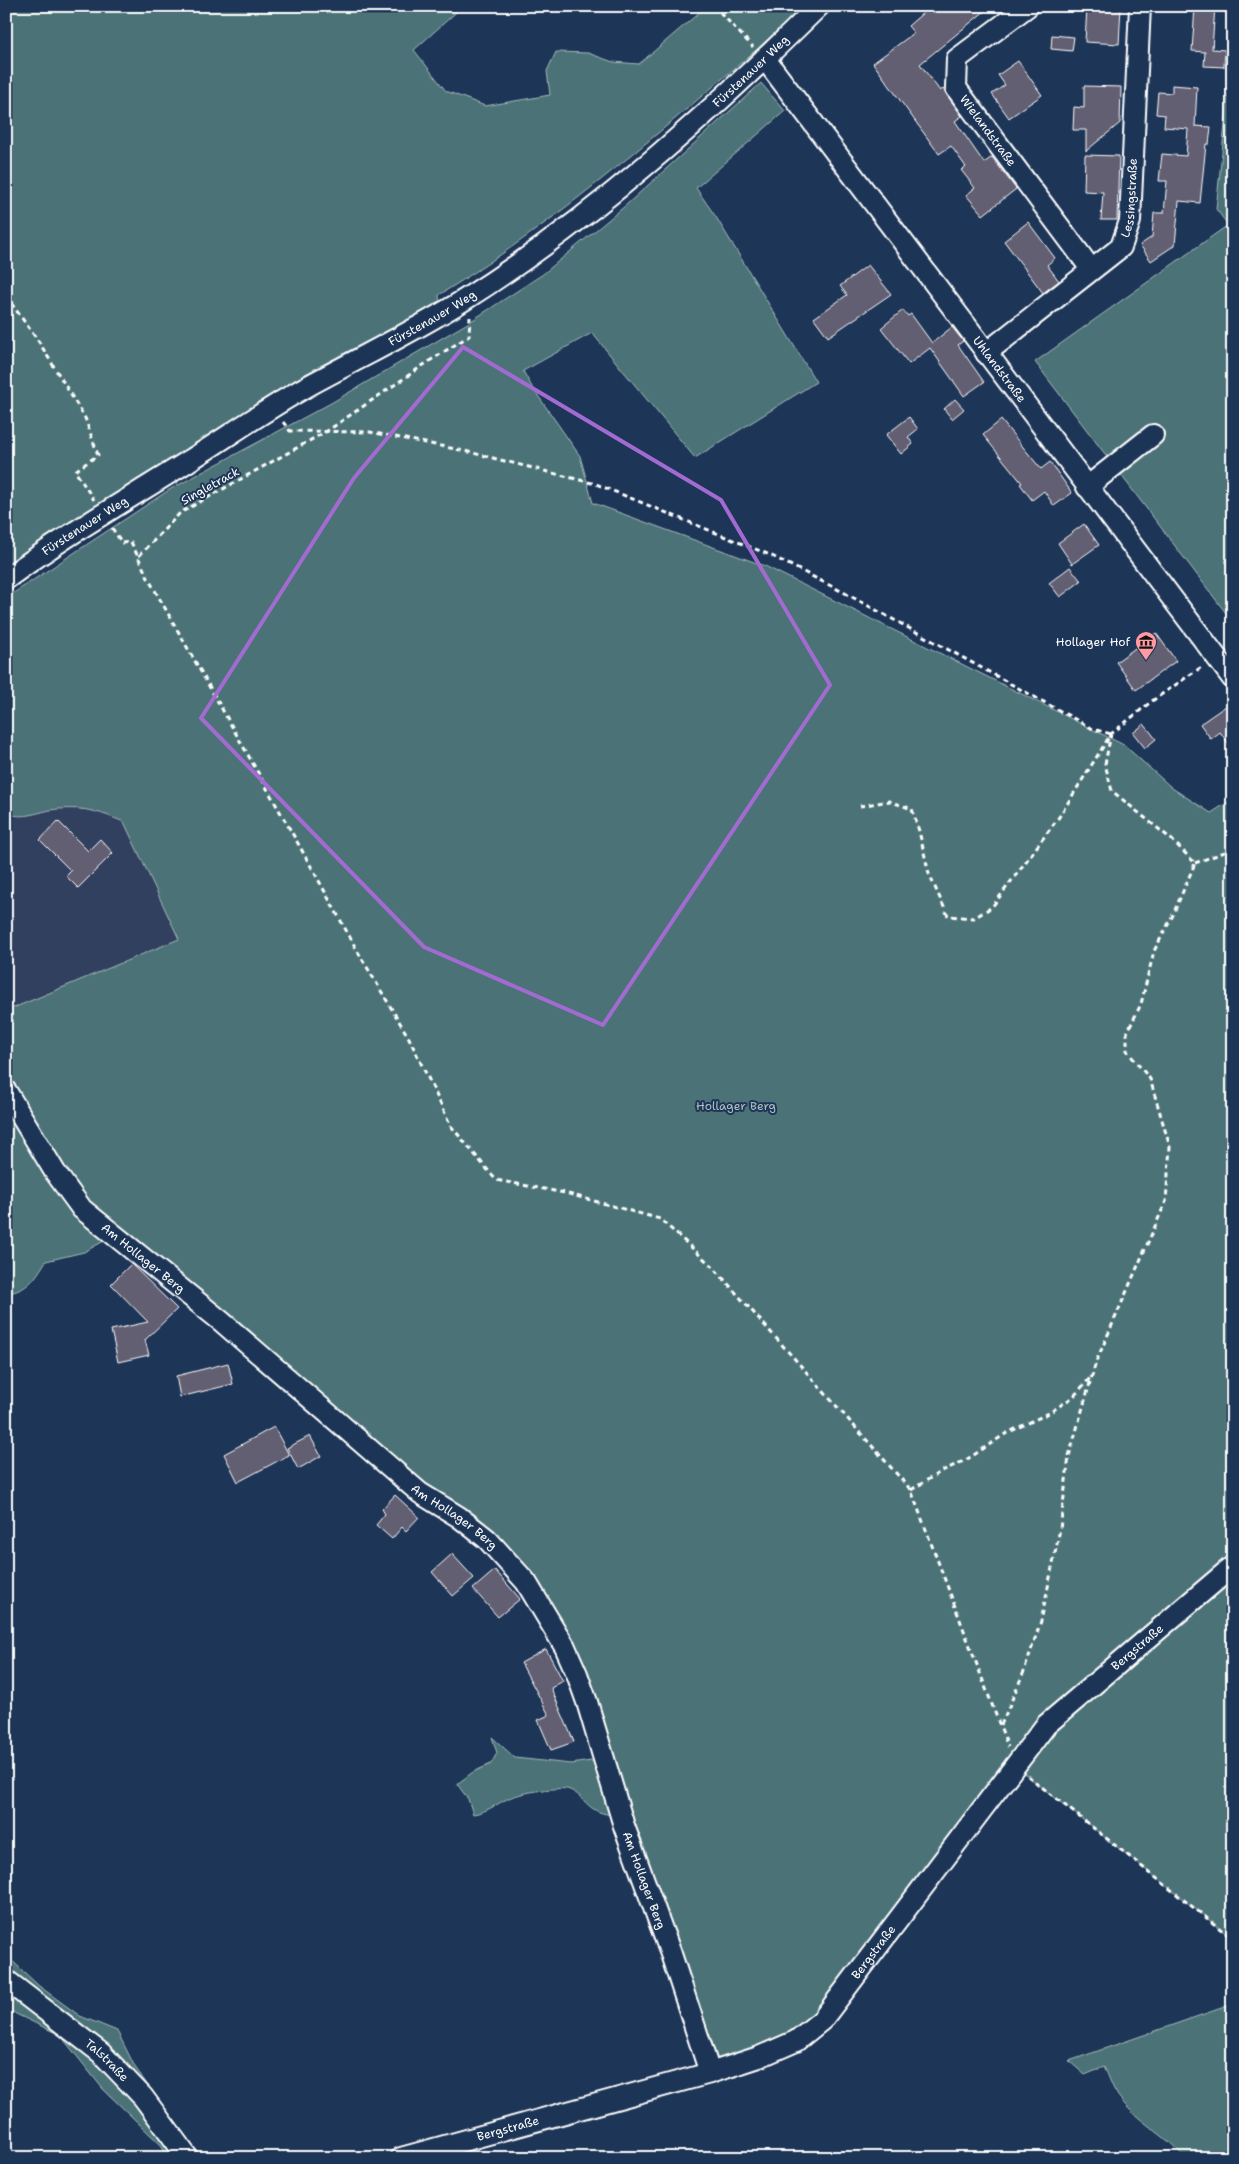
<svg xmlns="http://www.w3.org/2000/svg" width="1239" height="2164" font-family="'Shantell Sans',sans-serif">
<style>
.built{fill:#32415f}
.green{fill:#4c7377;stroke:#a6b9bb}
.building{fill:#635e73;stroke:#fff}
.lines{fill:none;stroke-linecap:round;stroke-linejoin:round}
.minor-casing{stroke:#fff;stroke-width:24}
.path{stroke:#fff;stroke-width:3;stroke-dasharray:5 4;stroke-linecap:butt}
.minor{stroke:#1d3557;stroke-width:20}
.marked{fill:none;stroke:#a36bd2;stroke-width:4;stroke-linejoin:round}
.labels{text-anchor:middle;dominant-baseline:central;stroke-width:4;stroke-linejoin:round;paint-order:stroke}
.street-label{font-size:12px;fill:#fff;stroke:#1d3557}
.poi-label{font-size:12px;fill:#fff;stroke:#1d3557;text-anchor:end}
.park-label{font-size:12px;fill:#aec0c2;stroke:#1d3557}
</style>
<rect width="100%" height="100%" fill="#1d3557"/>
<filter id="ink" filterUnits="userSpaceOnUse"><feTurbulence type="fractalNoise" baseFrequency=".02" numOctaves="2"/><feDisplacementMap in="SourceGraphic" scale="10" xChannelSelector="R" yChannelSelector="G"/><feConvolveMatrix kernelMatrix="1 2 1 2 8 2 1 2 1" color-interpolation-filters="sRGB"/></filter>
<g filter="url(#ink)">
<path class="built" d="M58,809H92L124,822L179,939L6,1011V813L16,818Z"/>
<path class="green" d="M6,6H463L414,50L446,91L485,106L550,95L547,71L556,52L588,53L613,62L639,64L701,11L698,6H804L788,23C675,118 565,218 439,295L441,315L6,579Z
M1233,48V614L1229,617L1035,362L1228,225L1216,209Z
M761,83L785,111L696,188L716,217L816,382L695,458L592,333L523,371L532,387L580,456L593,503L765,566L1124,745L1172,788L1211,813L1233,799V1939L1015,1766L822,2020L710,2073L621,1816C611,1815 600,1814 592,1808C584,1802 578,1792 567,1789C555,1787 518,1793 507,1799C495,1805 487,1812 473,1814L468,1799L457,1784L473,1772L491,1764L497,1753L492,1737L515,1758L571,1764L604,1759L526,1582L115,1235L84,1252L46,1261C34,1280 29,1289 6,1294V1011L179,939L124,822C99,812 87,807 59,809C40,810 24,821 6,813V598L169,490L331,403L471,321L543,274L625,206Z
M6,1955L39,1986L80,2016L117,2031L135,2067L198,2158H167L162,2146L103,2089L60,2035L16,2014L6,2007Z
M1233,2004V2158H1185C1166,2134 1135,2121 1118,2096C1112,2088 1109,2076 1104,2067L1085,2075L1069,2061Z"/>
<path class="building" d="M931,6H991L920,64L940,91L943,89L962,116L955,121L984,163L992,157L1016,189L983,215L966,195L975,188L961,170L966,167L951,146L939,154L873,63L914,33L908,26Z
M1087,6H1121L1119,44L1085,42Z
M1195,6H1215L1212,49L1225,50L1224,67L1204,66L1205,52L1192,51Z
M1052,35L1074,37L1072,51L1051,49Z
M1018,61L1042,95L1009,118L992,94L1005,85L998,75Z
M1172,85L1197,87L1195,126L1211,127L1209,144H1206L1200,203L1179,201L1175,245L1151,261L1140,245L1152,237L1154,213H1164L1167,181H1159L1162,154L1186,156L1188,129L1164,127L1165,115L1156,114L1158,92L1172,93Z
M1084,86L1121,87L1120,123L1086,151V130H1073L1074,107L1084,108Z
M1085,155L1119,156L1117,220H1101L1103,192L1084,191Z
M1028,222L1055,258L1047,265L1059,281L1043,293L1004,241Z
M868,265L891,294L828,337L814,318L847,295L840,286Z
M903,310L908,316L911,314L932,343L952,327L963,341L958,345L984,382L964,396L930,348L909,364L881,328Z
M955,399L964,409L952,419L944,409Z
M909,417L918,429L908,437L913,444L901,454L886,435Z
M1001,420L1041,469L1050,462L1072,493L1054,506L1044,491L1032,500L1020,484L1022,483L983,435Z
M1084,524L1099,545L1072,564L1058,543Z
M1070,567L1081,581L1060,597L1049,583Z
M1156,633L1176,661L1136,690L1116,662Z
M1233,701V750L1220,732L1211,739L1200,724Z
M1144,724L1156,739L1145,748L1133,733Z
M58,821L88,851L100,839L113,853L78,888L66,876L71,871L40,840Z
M131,1264L177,1309L145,1340L149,1355L118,1362L111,1330L148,1322L111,1284Z
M228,1363L233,1384L180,1397L176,1376Z
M274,1427L289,1455L238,1482L224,1454Z
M310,1436L321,1456L298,1469L287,1448Z
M395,1495L419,1517L406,1531L402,1527L392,1539L376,1525L385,1514L382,1509Z
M452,1554L474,1578L453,1596L432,1572Z
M495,1570L520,1599L498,1617L473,1589Z
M546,1649L563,1681L551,1688L574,1742L551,1750L538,1720L549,1715L521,1663Z"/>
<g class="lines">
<g class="minor-casing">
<g id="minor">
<path id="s1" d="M1028,6L957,59L956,88L1091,269"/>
<path id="s2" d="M765,59L1233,679"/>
<path id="s3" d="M986,353L1121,247L1130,221L1140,6"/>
<path d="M1087,487L1153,435"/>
<path id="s4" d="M6,579C64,536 127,500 187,462C227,437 265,410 306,387C359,358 413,332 464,300C594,218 710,113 819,6"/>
<path id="s5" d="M6,1091L55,1172L82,1209L221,1321L420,1493L459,1517L487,1539L526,1582L565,1647L577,1674L587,1702L624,1826L671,1954L710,2073"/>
<path id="s6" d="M6,1980L101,2053L143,2097L188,2158"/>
<path id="s7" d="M401,2158L710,2073L759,2057L796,2041L822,2020L1046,1725L1233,1566"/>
</g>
</g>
<path class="path" d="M714,6L753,47
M836,12L842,6
M6,296L39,342L85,418L98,455L75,471L94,500
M283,422L290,431L370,432L465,451L596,484L770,555L845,593L1093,729L1111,734
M112,528L122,543L131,542L148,578L313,870L358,952L409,1038L451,1126L496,1180L565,1193L660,1219L713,1267L911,1490L1008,1747
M139,556L180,513L327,431L431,360L469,336L470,317
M860,806L889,801L912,809L919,831L929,874L948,916L974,918L992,907L1059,817L1111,734L1152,701L1203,666
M1195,863L1233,849
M911,1490L942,1471L966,1460L1007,1433L1049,1413L1073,1397L1092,1376
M1001,1725L1023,1674L1041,1621L1060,1529L1069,1456L1096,1362L1166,1201L1170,1147L1150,1079L1127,1051V1033L1141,1004L1154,951L1172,917L1195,863L1171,839L1112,791L1105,764L1111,734
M1028,1776L1233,1939"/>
<use href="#minor" class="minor"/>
</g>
</g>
<path class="marked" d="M463,347L721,500L830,685L603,1025L424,947L201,718L354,478Z"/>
<defs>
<g id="museum-pin" transform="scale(1.125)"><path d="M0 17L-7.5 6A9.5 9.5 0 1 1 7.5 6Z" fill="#ff9aa2" stroke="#1d3557"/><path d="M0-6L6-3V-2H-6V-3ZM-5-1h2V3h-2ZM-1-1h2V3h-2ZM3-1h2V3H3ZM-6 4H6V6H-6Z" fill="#111"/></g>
</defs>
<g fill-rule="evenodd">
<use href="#museum-pin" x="1146" y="642"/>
</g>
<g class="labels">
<g class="street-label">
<text stroke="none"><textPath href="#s4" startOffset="904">Fürstenauer Weg</textPath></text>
<text stroke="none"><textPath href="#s1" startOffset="171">Wielandstraße</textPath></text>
<text stroke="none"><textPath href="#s3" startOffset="222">Lessingstraße</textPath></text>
<text stroke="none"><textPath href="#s4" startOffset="500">Fürstenauer Weg</textPath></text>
<text stroke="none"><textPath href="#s2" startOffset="389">Uhlandstraße</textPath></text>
<text transform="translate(210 486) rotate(-29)">Singletrack</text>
<text stroke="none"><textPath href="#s4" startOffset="95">Fürstenauer Weg</textPath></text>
<text stroke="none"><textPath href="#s5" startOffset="219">Am Hollager Berg</textPath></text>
<text stroke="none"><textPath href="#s5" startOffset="624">Am Hollager Berg</textPath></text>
<text stroke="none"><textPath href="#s7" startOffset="936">Bergstraße</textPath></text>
<text stroke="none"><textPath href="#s5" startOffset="1044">Am Hollager Berg</textPath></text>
<text stroke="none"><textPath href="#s7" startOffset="531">Bergstraße</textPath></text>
<text stroke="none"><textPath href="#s6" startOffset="129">Talstraße</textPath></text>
<text stroke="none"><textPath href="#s7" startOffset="111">Bergstraße</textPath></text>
</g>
<g class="poi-label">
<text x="1130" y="642">Hollager Hof</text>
</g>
<g class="park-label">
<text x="736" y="1106">Hollager Berg</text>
</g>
</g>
<rect width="1239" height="2164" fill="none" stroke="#1d3557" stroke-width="25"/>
<rect x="12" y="12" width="1214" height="2139" fill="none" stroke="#fff" stroke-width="2" filter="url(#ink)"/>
</svg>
